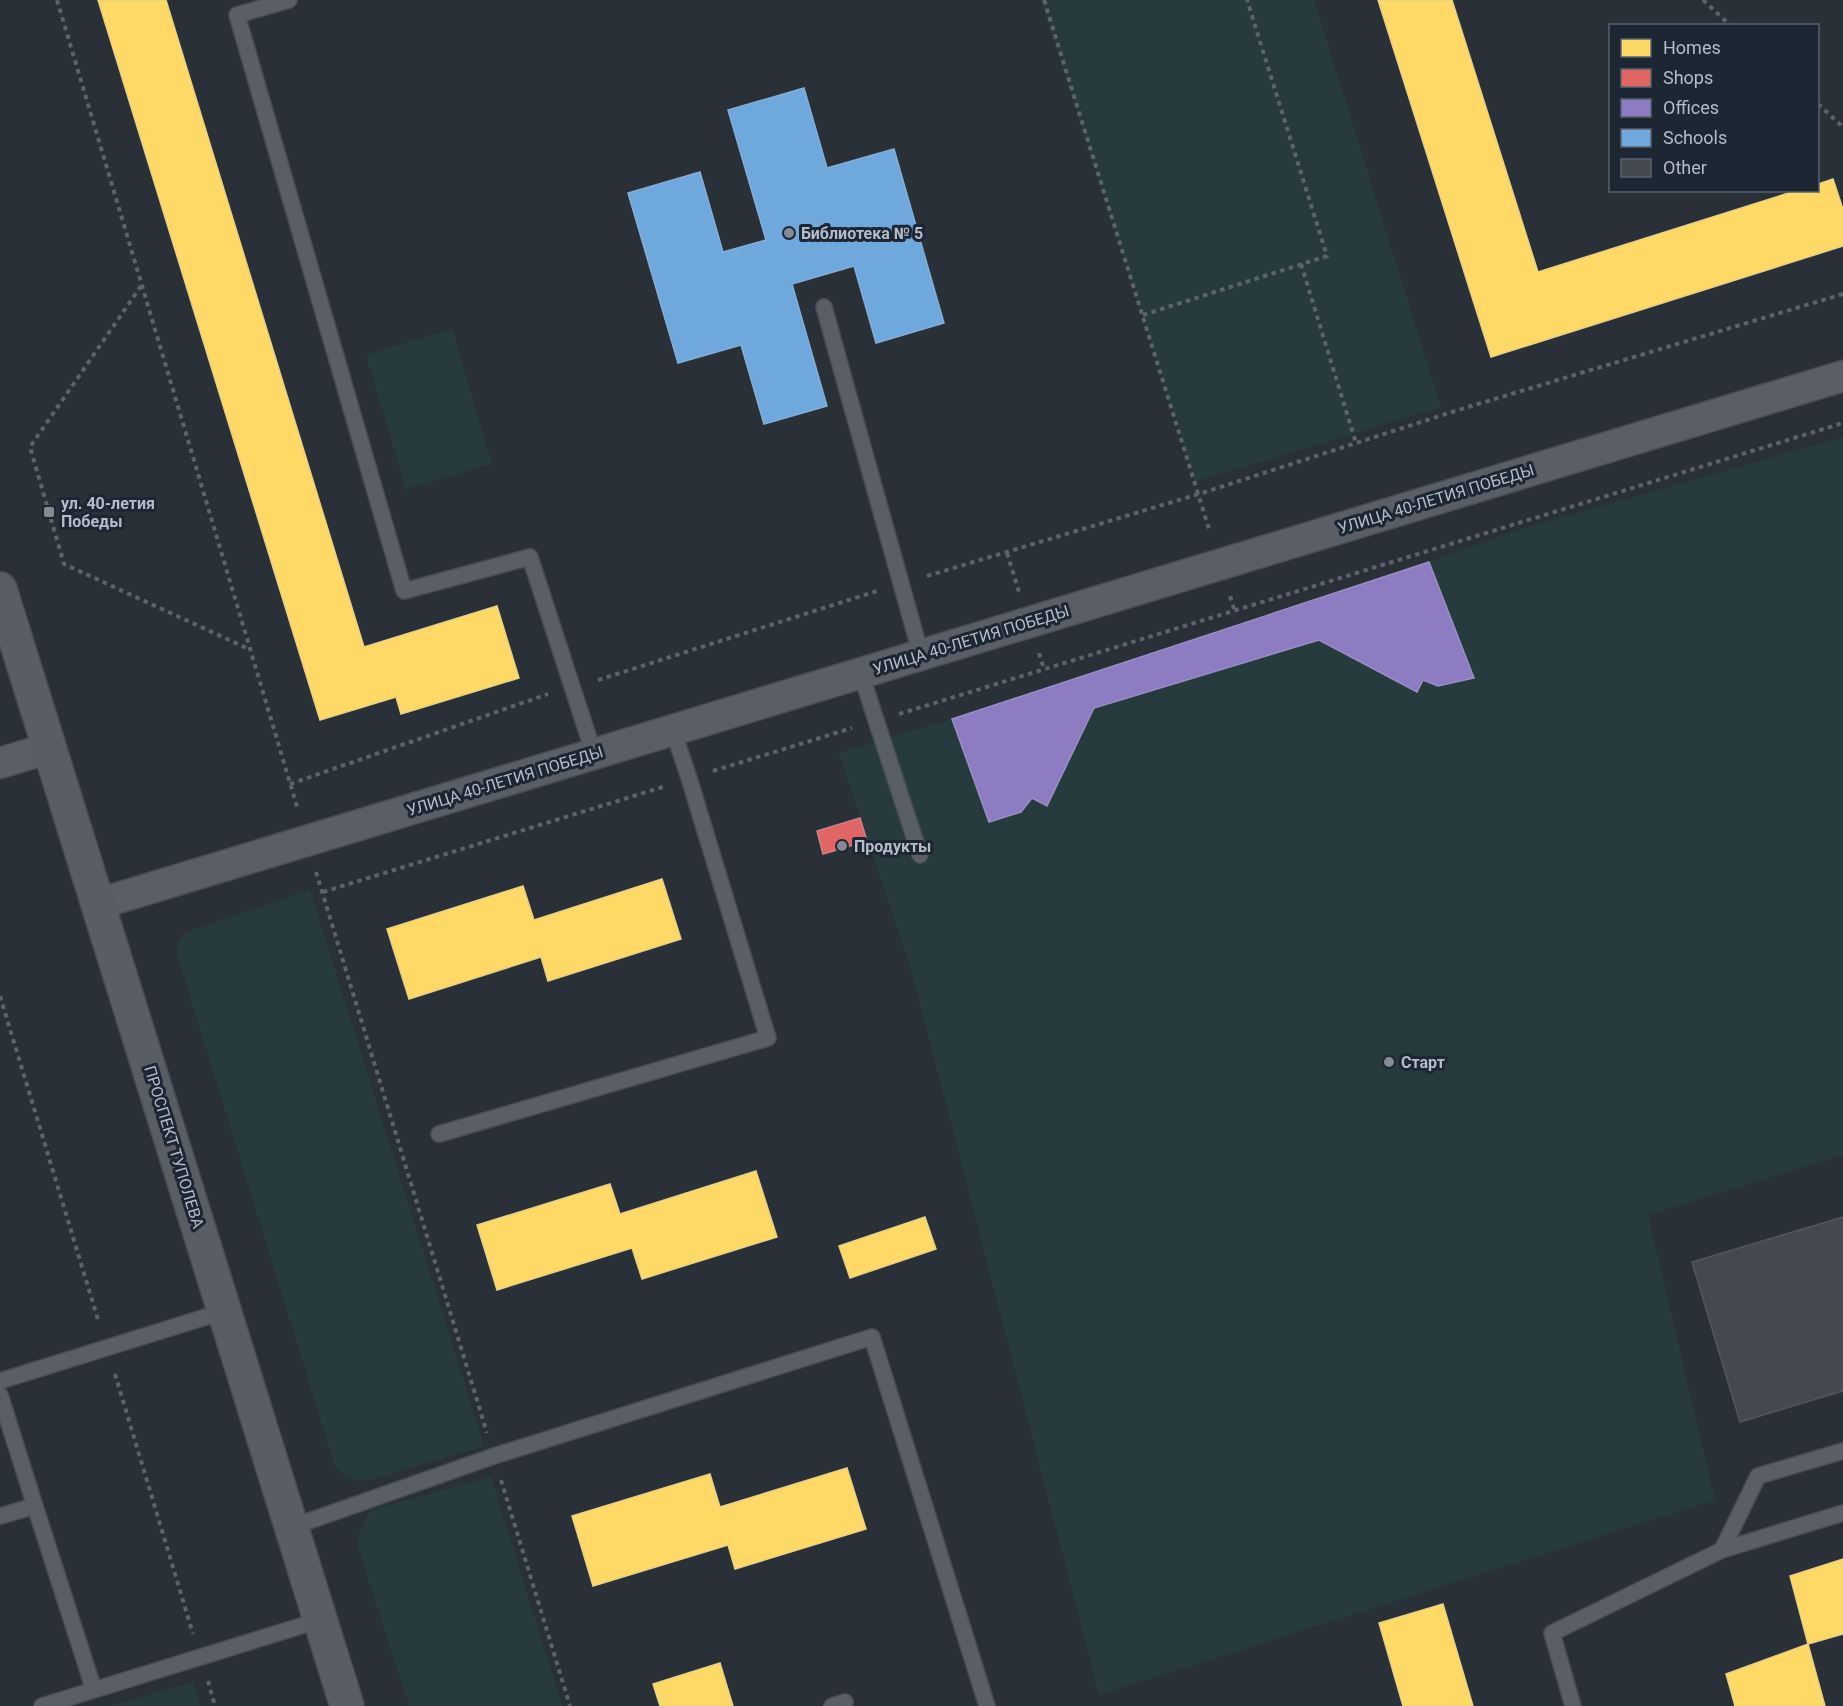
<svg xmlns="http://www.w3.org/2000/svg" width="1843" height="1706" font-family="Roboto,sans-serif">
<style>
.green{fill:#273a3e}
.homes{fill:#ffd966;stroke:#e8d084;stroke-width:1.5}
.shops{fill:#e06666;stroke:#d38084;stroke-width:1.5}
.offices{fill:#8e7cc3;stroke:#998fc5;stroke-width:1.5}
.schools{fill:#6fa8dc;stroke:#84aed6;stroke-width:1.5}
.building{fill:#444950;stroke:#52575f;stroke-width:1.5}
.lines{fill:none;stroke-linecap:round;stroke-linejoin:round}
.service-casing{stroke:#484c53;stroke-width:18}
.minor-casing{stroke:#484c53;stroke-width:33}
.secondary-casing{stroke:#484c53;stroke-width:36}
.path{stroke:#5d636a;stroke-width:4;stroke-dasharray:4.5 4.5;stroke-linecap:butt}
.service{stroke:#5a5e66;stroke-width:15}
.minor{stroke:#5a5e66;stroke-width:30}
.secondary{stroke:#595d64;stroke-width:33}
.poi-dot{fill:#848b96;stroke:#1d2633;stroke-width:2}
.labels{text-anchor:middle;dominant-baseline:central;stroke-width:6;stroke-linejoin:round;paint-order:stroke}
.poi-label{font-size:16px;font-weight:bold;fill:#b4bcc9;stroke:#1d2633;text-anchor:start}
.street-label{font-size:16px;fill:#b4bcc9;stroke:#1d2633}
</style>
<rect width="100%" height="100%" fill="#2a3038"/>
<path class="green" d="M1041,0H1314L1441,407L1195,482Z
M452,329L492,464L406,489L366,355Z
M1843,437V1155L1648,1215L1715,1500L1099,1695L911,969L839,753L952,719L1429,562L1514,531Z
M310,890L484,1446L367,1481C349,1481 344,1478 334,1463L176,951L179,940L186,932Z
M491,1477L562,1706H409L358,1547C359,1530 362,1521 373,1509Z
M193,1682L200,1706H110Z"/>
<path class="homes" d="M98,0H166L364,647L497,606L519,678L401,714L396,697L320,720Z
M1378,0H1452L1538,272L1798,190H1818V184L1833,179L1843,209V246L1491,357Z
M662,879L681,939L548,981L541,957L409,999L387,929L523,886L534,920Z
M756,1171L777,1237L642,1279L632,1248L497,1290L477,1225L610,1184L620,1214Z
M925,1217L936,1249L850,1278L839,1246Z
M847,1468L866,1529L735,1569L728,1545L593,1586L572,1516L710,1474L720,1507Z
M1843,1559V1634L1808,1644L1790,1576Z
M1443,1604L1473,1706H1403L1379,1623Z
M1808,1644L1825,1706H1735L1726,1674Z
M720,1663L733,1706H660L653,1684Z"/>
<path class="shops" d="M860,818L867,841L823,854L817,831Z"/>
<path class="offices" d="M1429,562L1474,678L1438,686L1423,680L1417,692L1319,640L1094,708L1047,806L1032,798L1021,812L989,822L952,719Z"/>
<path class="schools" d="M804,88L827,168L894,149L944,323L876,343L854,266L792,284L827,406L764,424L741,345L678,363L628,193L700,172L723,252L766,240L728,110Z"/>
<path class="building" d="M1843,1217V1391L1740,1422L1692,1262Z"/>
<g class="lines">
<g class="service-casing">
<path id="service" d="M289,0L237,15L404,591L530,557L594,754
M824,307L921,655
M861,674L920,855
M439,1134L768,1038L689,778L673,730
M0,1381L225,1311
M0,1395L35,1506L0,1516
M35,1506L94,1690
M292,1527L494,1456L872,1337L987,1706
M1722,1550L1758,1476L1843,1451
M42,1706L320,1620
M832,1706L845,1702
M1573,1706L1552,1633L1722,1550L1843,1513"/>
</g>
<g class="minor-casing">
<path id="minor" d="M0,763L50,748
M98,904L1843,376"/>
</g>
<g class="secondary-casing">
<path id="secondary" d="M0,589L347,1706"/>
</g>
<path class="path" d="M57,0L298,810
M1044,0L1210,532
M1703,0L1731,26
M1818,104L1843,127
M1301,264L1356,443
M141,286L30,447L64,564L251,650
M1143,315L1327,256L1247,0
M1007,553L1019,592
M927,576L1199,494L1455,411L1843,294
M1230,596L1235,612
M1039,653L1044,669
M598,680L877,591
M899,714L1843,423
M713,771L852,728
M290,784L548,694
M316,872L487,1433
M323,892L666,786
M0,996L99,1323
M115,1374L193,1634
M501,1480L570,1706
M208,1681L215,1706"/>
<use href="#service" class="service"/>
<use href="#minor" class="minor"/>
<use href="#secondary" class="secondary"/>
</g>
<g class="poi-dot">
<circle cx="789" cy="233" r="6"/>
<rect x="43" y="506" width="12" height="12" rx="3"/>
<circle cx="842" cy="846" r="6"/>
<circle cx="1389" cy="1062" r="6"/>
</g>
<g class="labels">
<g class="poi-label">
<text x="801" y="233">Библиотека № 5</text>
<text x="61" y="503">ул. 40-летия<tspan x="61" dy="18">Победы</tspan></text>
<text x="854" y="846">Продукты</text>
<text x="1401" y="1062">Старт</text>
</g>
<g class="street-label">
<text transform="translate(1436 499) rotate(-17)">УЛИЦА 40-ЛЕТИЯ ПОБЕДЫ</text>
<text transform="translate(971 640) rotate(-17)">УЛИЦА 40-ЛЕТИЯ ПОБЕДЫ</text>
<text transform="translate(505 781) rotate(-17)">УЛИЦА 40-ЛЕТИЯ ПОБЕДЫ</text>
<text transform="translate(174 1147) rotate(73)">ПРОСПЕКТ ТУПОЛЕВА</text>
</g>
</g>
<rect x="1609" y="24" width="210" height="168" fill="#1d2633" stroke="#59626f" stroke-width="1.5"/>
<rect x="1621" y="39" width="30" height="18" fill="#ffd966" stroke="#59626f" stroke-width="1.5"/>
<text x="1663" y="54" font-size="18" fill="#b4bcc9">Homes</text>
<rect x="1621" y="69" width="30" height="18" fill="#e06666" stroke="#59626f" stroke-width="1.5"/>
<text x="1663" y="84" font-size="18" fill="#b4bcc9">Shops</text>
<rect x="1621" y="99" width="30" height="18" fill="#8e7cc3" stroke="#59626f" stroke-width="1.5"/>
<text x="1663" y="114" font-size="18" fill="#b4bcc9">Offices</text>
<rect x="1621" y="129" width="30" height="18" fill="#6fa8dc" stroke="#59626f" stroke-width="1.5"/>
<text x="1663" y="144" font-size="18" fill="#b4bcc9">Schools</text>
<rect x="1621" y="159" width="30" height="18" fill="#444950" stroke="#59626f" stroke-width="1.5"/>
<text x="1663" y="174" font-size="18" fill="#b4bcc9">Other</text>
</svg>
